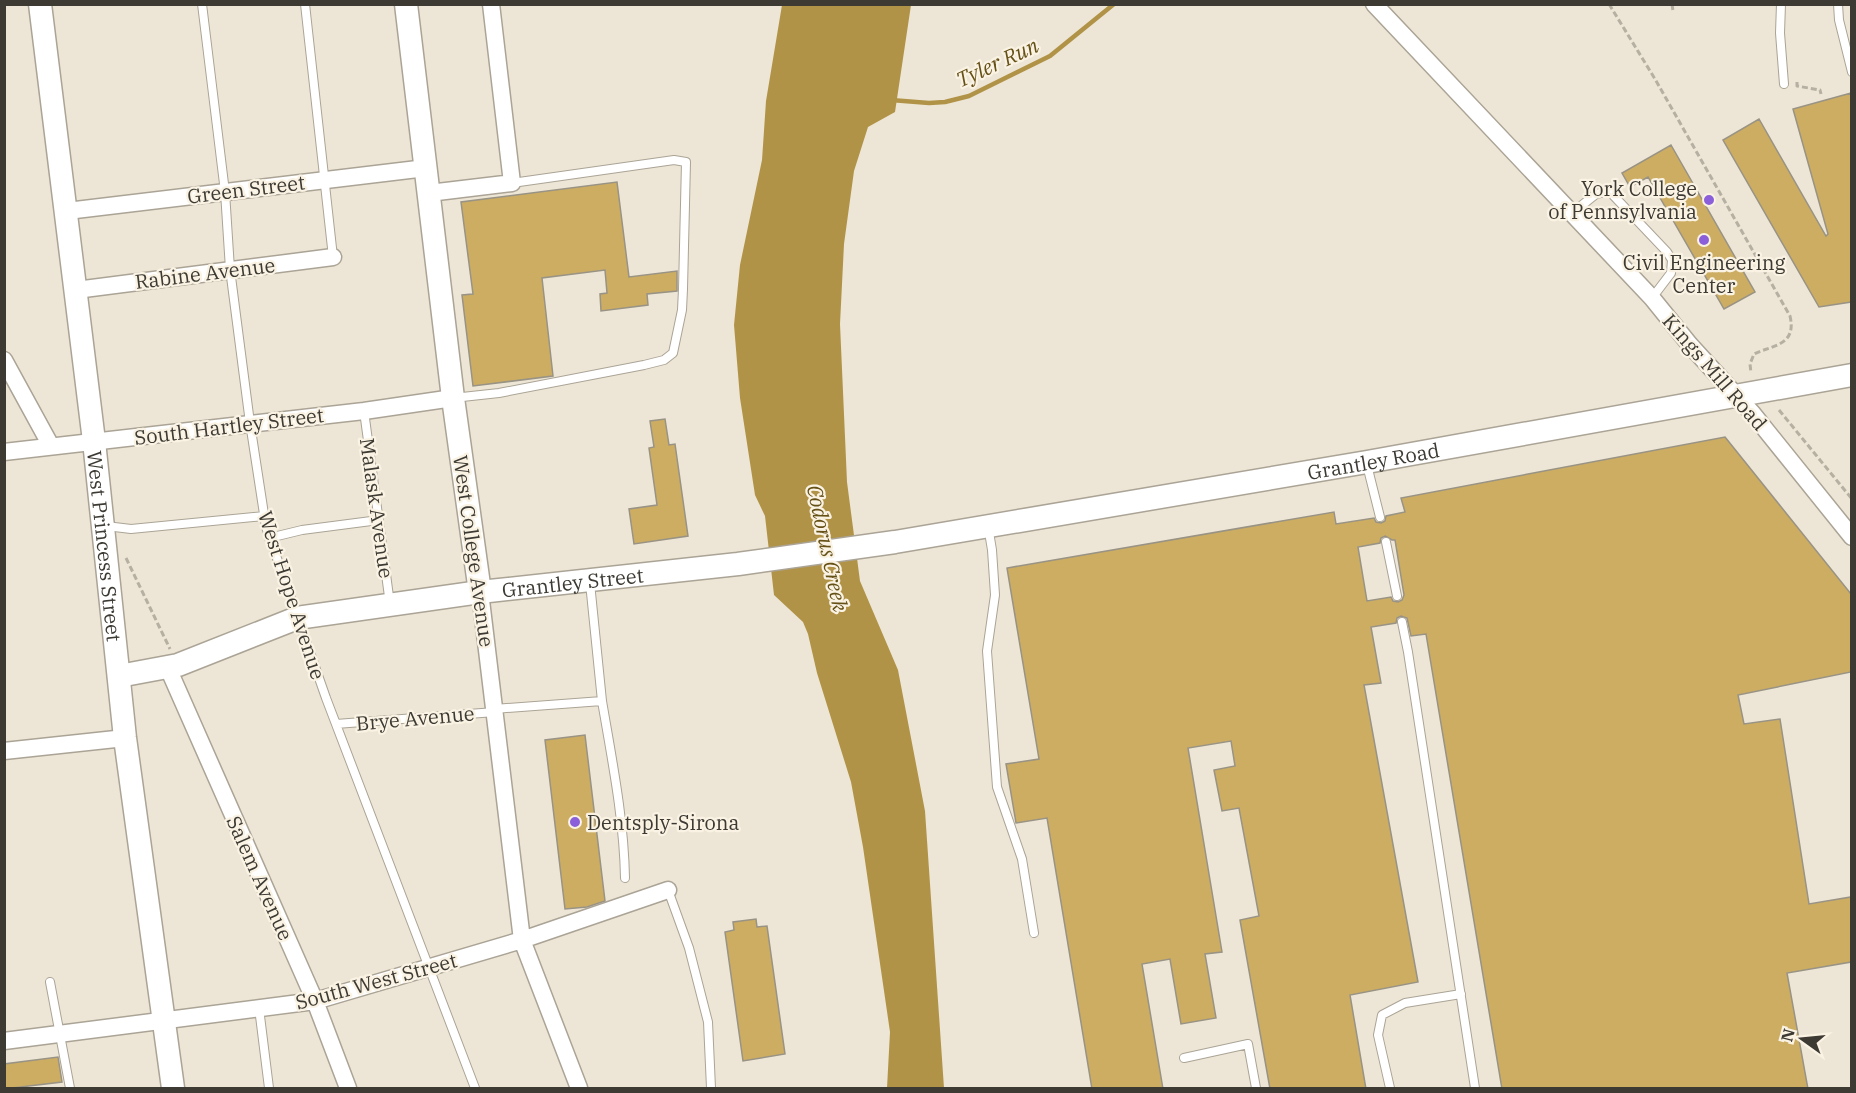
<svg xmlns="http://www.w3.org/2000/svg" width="1856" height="1093" font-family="'IBM Plex Serif',serif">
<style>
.water{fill:#b19347}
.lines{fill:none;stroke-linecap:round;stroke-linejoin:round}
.stream{stroke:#b19347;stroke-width:4.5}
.building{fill:#ccad62;stroke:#999385;stroke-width:1.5;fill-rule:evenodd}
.lane-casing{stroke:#aba496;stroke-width:10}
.street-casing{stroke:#aba496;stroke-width:19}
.secondary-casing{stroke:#aba496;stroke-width:25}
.path{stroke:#b5b0a2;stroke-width:3;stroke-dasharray:6 3;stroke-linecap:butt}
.lane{stroke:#fff;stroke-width:8}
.street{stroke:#fff;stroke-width:16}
.secondary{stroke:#fff;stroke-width:22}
.poi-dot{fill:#8b5fd9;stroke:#faf3e4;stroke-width:2}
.labels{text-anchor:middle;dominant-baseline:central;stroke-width:4.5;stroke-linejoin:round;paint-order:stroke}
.poi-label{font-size:20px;fill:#3c3a33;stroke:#faf3e4;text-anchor:end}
.street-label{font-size:20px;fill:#3c3a33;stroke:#faf3e4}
.water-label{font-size:21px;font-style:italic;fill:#655016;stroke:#faf3e4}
</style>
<rect width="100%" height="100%" fill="#ede6d6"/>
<path class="water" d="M782,5H911L895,112L868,127L854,171L844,244L840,324L847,482L860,581L898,670L925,811L944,1088H887L890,1032L863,847L851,782L817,673L808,634L803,622L774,595L765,516L755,495L740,398L734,325L740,265L762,160L766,101Z"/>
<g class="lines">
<path class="stream" d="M891,100L929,103L945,102L969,96L1050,56L1114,4"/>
</g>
<path class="building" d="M1851,93V302L1819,307L1723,140L1759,119L1826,236L1828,234L1793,109Z
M1671,145L1755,292L1724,309L1648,177L1630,187L1622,173Z
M617,182L629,277L677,271V291L647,294L648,305L601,311L600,294L607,293L605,270L542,278L553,376L473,386L462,295L473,294L461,202Z
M665,419L669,445L675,444L688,536L634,544L629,509L657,505L649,448L654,447L650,421Z
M1725,437L1851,594V672L1738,695L1744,724L1780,719L1809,904L1851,897V962L1787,973L1808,1089H1502L1426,634L1411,636L1407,618L1401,616L1397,618L1396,623L1371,627L1381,683L1364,685L1418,982L1350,995L1366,1089H1270L1240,920L1259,916L1239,808L1222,811L1214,770L1235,766L1231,741L1188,748L1222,952L1205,954L1216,1018L1181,1024L1170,959L1142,964L1163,1089H1092L1047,818L1016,823L1006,764L1039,759L1007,568L1334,512L1336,524L1374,518L1376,522L1381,523L1385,521L1386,516L1405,512L1401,498ZM1385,536L1392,540H1395L1404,595L1402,600L1398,602L1393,601L1391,597L1367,601L1358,547L1380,543L1381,538Z
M585,735L605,901L587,907L565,909L545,740Z
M756,919L757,927L767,926L785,1054L743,1061L725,932L734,930L733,922Z
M58,1057L62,1082L4,1089V1064Z"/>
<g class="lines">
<g class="lane-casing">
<path id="lane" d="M202,4L225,192L230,269L250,423L266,527L326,698L475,1088
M305,4L333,257
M1781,4L1780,33L1784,84
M1838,4L1839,20L1852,72
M1572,213L1596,194L1605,192L1611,193L1667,252L1672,260L1671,273L1652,298
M453,398L499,393L644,365L664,360L673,353L682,310L683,289L686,162L674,160L512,183
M364,411L390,604
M1367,465L1380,517
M106,526L131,529L264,516
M988,526L992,550L995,595L987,651L997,787L1022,859L1034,933
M269,538L302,530L379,520
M1386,542L1397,596
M1402,622L1408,652L1475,1088
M602,701C612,760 624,819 625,878
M494,709L602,701L590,583
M336,724L495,712
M668,890L689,948L708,1022L711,1088
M50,982L70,1088
M259,1008L269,1088
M1184,1058L1248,1044L1256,1088
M1390,1088L1378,1035L1382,1015L1405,1003L1461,994"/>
</g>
<g class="street-casing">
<path id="street" d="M1374,4L1652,298L1690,345L1753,414L1852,537
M429,193L512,183L491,4
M67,211L426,168
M76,290L333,257
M4,360L51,446
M4,452L364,411L453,398
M480,592L522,940L579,1088
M168,668L315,1001L348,1088
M4,751L125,738
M4,1041L315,1001L522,940L668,890"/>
</g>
<g class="secondary-casing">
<g id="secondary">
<path id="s1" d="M40,4L94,441L125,738L173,1088"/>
<path d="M406,4L453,398L480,592"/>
<path id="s2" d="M119,676L178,665L297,618L480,592L738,564L895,542L1367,462L1852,375"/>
</g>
</g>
<path class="path" d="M1609,4L1655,79L1790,316C1797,346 1772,345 1754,354L1750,364L1751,373
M1672,4L1673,11
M1797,82V86L1820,90L1821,94
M1779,410L1852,499
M126,558L170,649"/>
<use href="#lane" class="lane"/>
<use href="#street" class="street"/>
<use href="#secondary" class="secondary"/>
</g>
<g class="poi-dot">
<circle cx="1709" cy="200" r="6"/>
<circle cx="1704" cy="240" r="6"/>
<circle cx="575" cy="822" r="6"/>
</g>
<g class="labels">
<g class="poi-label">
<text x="1697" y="188">York College<tspan x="1697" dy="23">of Pennsylvania</tspan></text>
<text x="1704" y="262" text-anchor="middle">Civil Engineering<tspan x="1704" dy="23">Center</tspan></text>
<text x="587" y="822" text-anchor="start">Dentsply-Sirona</text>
</g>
<g class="street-label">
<text transform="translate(246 189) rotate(-7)">Green Street</text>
<text transform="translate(205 273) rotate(-7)">Rabine Avenue</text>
<text transform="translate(1715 372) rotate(49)">Kings Mill Road</text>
<text transform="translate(229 426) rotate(-7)">South Hartley Street</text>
<text stroke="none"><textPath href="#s2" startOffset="1276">Grantley Road</textPath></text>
<text transform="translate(377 508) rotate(82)">Malask Avenue</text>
<text stroke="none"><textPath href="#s1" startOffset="546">West Princess Street</textPath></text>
<text transform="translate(474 551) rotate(82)">West College Avenue</text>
<text stroke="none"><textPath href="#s2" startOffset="466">Grantley Street</textPath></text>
<text transform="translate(292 595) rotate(72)">West Hope Avenue</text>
<text transform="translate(415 718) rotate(-5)">Brye Avenue</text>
<text transform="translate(260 878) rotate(66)">Salem Avenue</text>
<text transform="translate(376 981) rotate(-15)">South West Street</text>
</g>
<g class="water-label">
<text transform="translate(997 62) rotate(-25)">Tyler Run</text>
<text transform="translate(828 548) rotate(78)">Codorus Creek</text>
</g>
</g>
<rect width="1856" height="1093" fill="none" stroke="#3c3a33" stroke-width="12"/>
<g transform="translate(1802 1039) rotate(285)" stroke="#faf3e4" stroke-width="4.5" paint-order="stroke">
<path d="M0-4.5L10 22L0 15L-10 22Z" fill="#3c3a33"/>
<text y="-9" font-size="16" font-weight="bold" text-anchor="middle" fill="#3c3a33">N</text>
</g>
</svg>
